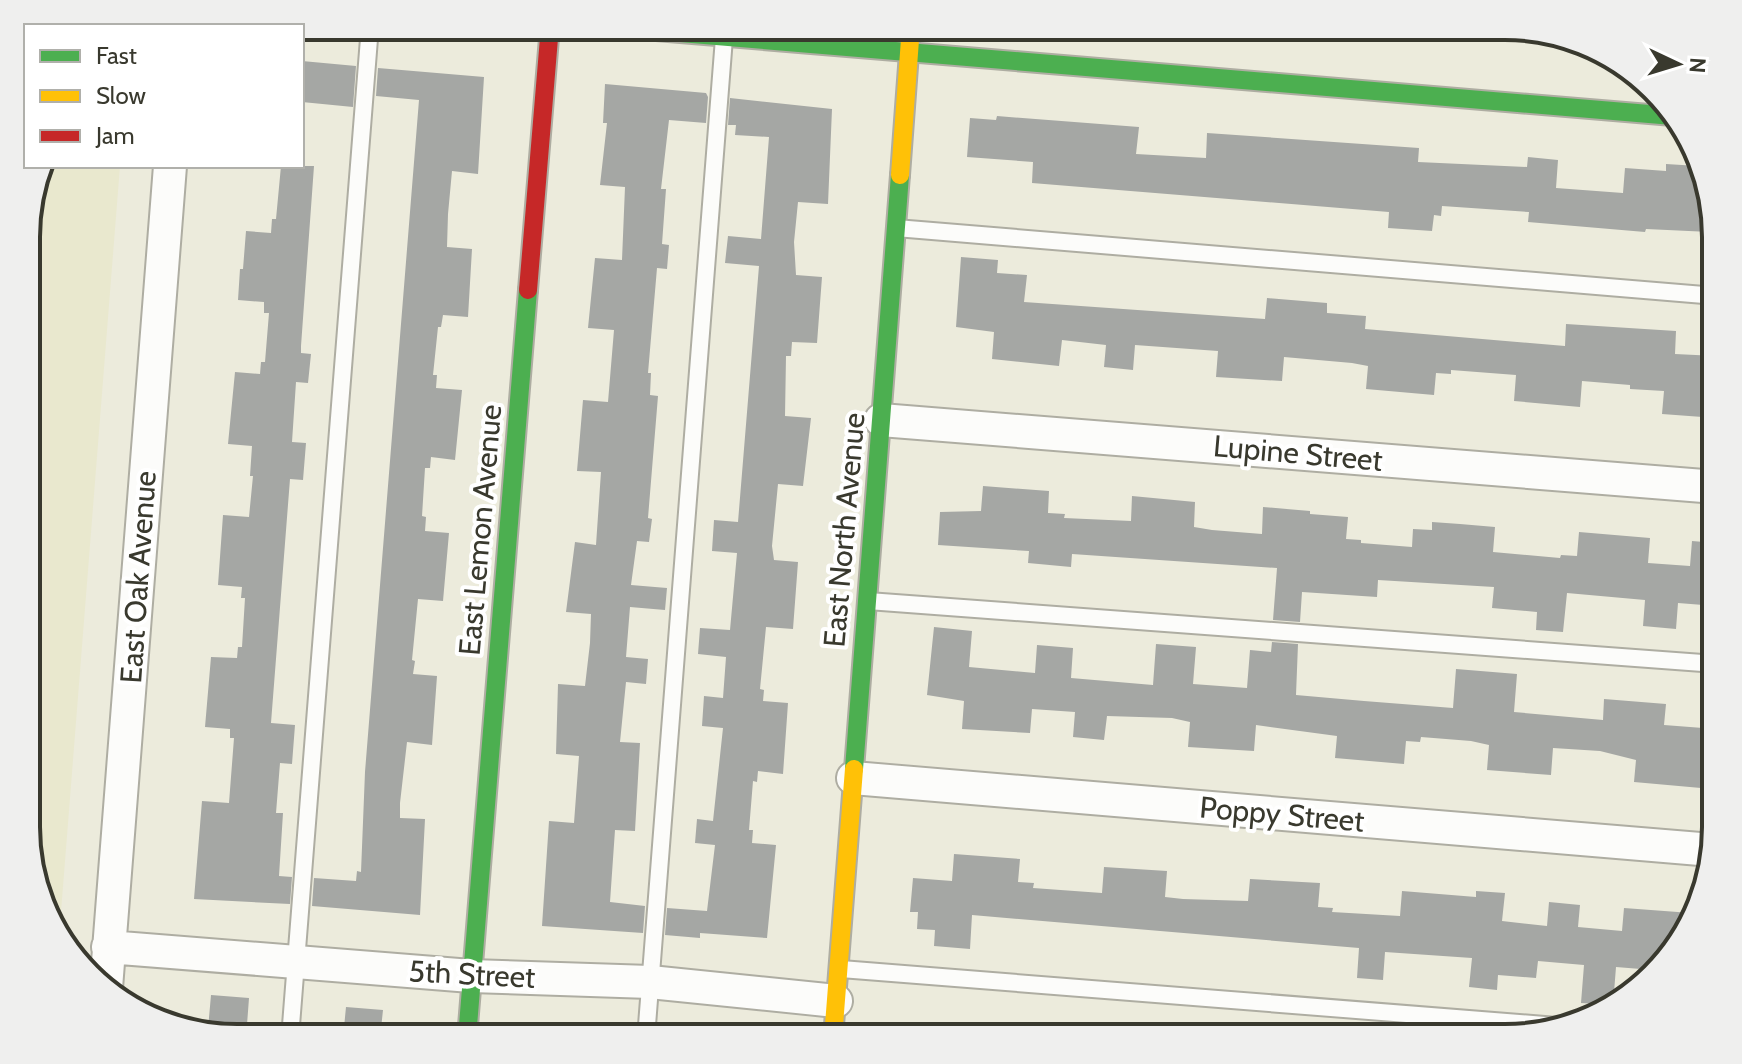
<svg xmlns="http://www.w3.org/2000/svg" width="1742" height="1064" font-family="Cabin,sans-serif">
<style>
.built{fill:#e9e8ce}
.building{fill:#a5a7a4}
.lines{fill:none;stroke-linecap:round;stroke-linejoin:round}
.lane-casing{stroke:#aeada2;stroke-width:20}
.street-casing{stroke:#aeada2;stroke-width:36}
.fast-casing{stroke:#aeada2;stroke-width:22}
.slow-casing{stroke:#aeada2;stroke-width:22}
.jam-casing{stroke:#aeada2;stroke-width:22}
.lane{stroke:#fcfcfa;stroke-width:16}
.street{stroke:#fcfcfa;stroke-width:32}
.fast{stroke:#4caf50;stroke-width:18}
.slow{stroke:#ffc107;stroke-width:18}
.jam{stroke:#c62828;stroke-width:18}
.labels{text-anchor:middle;dominant-baseline:central;stroke-width:8;stroke-linejoin:round;paint-order:stroke}
.street-label{font-size:30px;fill:#39392e;stroke:#fff}
.rim{fill:none;stroke:#39392e;stroke-width:4}
</style>
<rect width="100%" height="100%" fill="#ecebdc"/>
<path class="built" d="M41,166H120L59,937L28,854V210Z"/>
<path class="building" d="M302,61L356,66L353,107L302,102Z
M378,68L484,77L478,174L452,171L448,214L447,247L472,249L468,317L443,315L441,327H438L433,375H437L436,388L462,390L455,460L431,457L430,468H425L422,516L426,517L425,531L449,533L443,601L418,599L412,660L415,661L413,674L437,676L432,745L407,742L400,803V818L425,819L420,915L312,906L314,878L356,881L357,871L361,872L365,772L419,100L376,96Z
M605,84L706,93L708,97L706,123L669,120L661,189H666L662,244L669,245L667,269L657,268L648,373H651L650,395L658,396L648,518L652,519L649,542L637,541L631,585L667,588L665,610L630,607L626,657L648,659L646,684L626,682L620,742L640,743L635,831L615,830L610,902L645,906L643,933L542,926L549,821L574,823L579,756L556,754L558,684L585,686L590,643L591,614L566,612L575,542L596,545L601,472L577,471L583,400L608,402L614,330L588,328L595,258L622,260L625,187L600,185L607,123H603Z
M730,98L832,109L828,204L798,202L794,242L796,275L822,277L817,343L792,342L791,356H786L785,416L811,418L803,486L778,484L772,546L774,560L798,562L793,629L766,627L760,689L764,690L763,701L788,703L783,774L758,771L757,782L753,781L749,830H753L752,843L776,845L767,938L700,933V938L665,935L667,908L707,911L715,845L695,843L697,819L713,821L723,728L702,726L704,696L723,698L726,657L698,654L700,628L730,630L737,553L712,551L714,520L738,522L759,266L725,263L728,236L761,239L769,137L735,135L736,125H728Z
M997,116L1139,127L1136,154L1206,158L1207,133L1419,148L1418,162L1527,167L1528,157L1558,160L1556,188L1623,193L1625,168L1666,171V164L1698,166L1712,211L1710,232L1646,229L1645,232L1528,222L1529,212L1442,206L1441,216L1434,215L1432,231L1388,228L1389,212L1032,183L1033,162L967,157L970,118L996,120Z
M281,166H314L301,346V353L311,354L308,383L296,382L292,442L306,443L303,480L290,479L271,723L295,725L292,764L280,763L276,813H283L279,876L292,877L290,904L194,899L202,801L229,803L234,738H230V729L205,727L211,657L237,658L238,647H242L245,598H241L242,587L218,585L223,515L249,517L253,476H250L252,446L228,444L235,372L260,374L261,362H265L269,313H264V302L238,300L240,269H243L246,231L271,233L272,219H276Z
M961,257L998,260L997,273L1027,275L1024,302L1265,319L1267,298L1327,303V313L1366,316L1365,329L1565,346L1566,324L1676,331L1675,354L1716,356V418L1662,414L1664,391L1630,389V385L1582,381L1580,407L1514,401L1516,375L1451,370V374L1436,373L1434,395L1366,389L1368,366L1352,363L1284,357L1282,381L1216,377L1218,351L1135,345L1133,370L1104,367L1106,345L1062,340L1059,366L992,359L994,332L956,327Z
M983,486L1049,491L1048,513L1065,514L1064,518L1131,521L1132,496L1195,502L1194,527L1212,530L1262,534L1263,507L1310,511V514L1348,517L1346,539L1361,540V543L1412,547L1413,529L1432,530V522L1460,524L1495,527L1493,552L1560,558L1561,555L1577,556L1579,532L1650,538L1648,563L1690,566L1692,541L1716,543V606L1678,603L1676,629L1643,626L1645,600L1567,593L1563,632L1536,630L1537,612L1492,608L1494,587L1378,580L1377,597L1302,592L1300,622L1273,620L1277,568L1072,554L1071,567L1028,563L1029,551L938,545L940,512L981,511Z
M934,627L972,631L969,667L1035,673L1037,645L1073,648L1071,678L1153,685L1156,644L1196,647L1193,684L1247,688L1250,650L1271,652L1272,642L1298,644L1296,695L1364,701L1453,708L1456,669L1517,674L1514,712L1603,720L1604,699L1666,704L1664,725L1716,729V762H1703L1701,788L1634,782L1636,760L1600,751L1553,748L1551,775L1487,770L1489,745L1471,741L1421,737L1420,742L1406,741L1404,764L1335,758L1337,736L1256,725L1254,751L1188,747L1190,722L1172,718L1107,716L1104,740L1073,737L1075,712L1032,709L1030,733L962,729L964,701L927,695Z
M954,854L1020,859L1018,882L1034,883L1033,888L1102,893L1104,867L1167,871L1165,897L1183,899L1248,901L1250,879L1320,883L1318,907L1333,908L1332,912L1400,916L1402,891L1476,897V891L1505,893L1502,921L1547,926L1549,902L1580,905L1578,927L1622,931L1624,908L1691,913L1681,944L1653,970L1616,967L1613,1005L1581,1003L1584,965L1538,961L1536,978L1498,975L1497,990L1469,987L1472,958L1385,952L1383,980L1357,978L1359,948L972,915L970,949L934,946L935,930L917,929L918,912H910L913,878L952,881Z
M211,995L249,998L246,1038L208,1029Z
M346,1007L383,1010L380,1038H343Z"/>
<g class="lines">
<g class="lane-casing">
<path id="lane" d="M896,228L1716,296
M868,601L1716,664
M841,969L1557,1026
M290,1038L370,26
M646,1038L724,38"/>
</g>
<g class="street-casing">
<path id="street" d="M881,420L1716,487
M853,778L1712,850
M108,947L471,976L650,982L836,1001
M106,988L170,166"/>
</g>
<g class="fast-casing">
<path id="fast" d="M596,26L1673,116
M854,769L900,175
M467,1038L528,290"/>
</g>
<g class="slow-casing">
<path id="slow" d="M900,175L911,26
M833,1038L854,769"/>
</g>
<g class="jam-casing">
<path id="jam" d="M528,290L550,26"/>
</g>
<use href="#lane" class="lane"/>
<use href="#street" class="street"/>
<use href="#fast" class="fast"/>
<use href="#slow" class="slow"/>
<use href="#jam" class="jam"/>
</g>
<g class="labels">
<g class="street-label">
<text transform="translate(1298 453) rotate(5)">Lupine Street</text>
<text transform="translate(480 530) rotate(-85)">East Lemon Avenue</text>
<text transform="translate(844 530) rotate(-85)">East North Avenue</text>
<text transform="translate(138 577) rotate(-86)">East Oak Avenue</text>
<text transform="translate(1282 814) rotate(5)">Poppy Street</text>
<text transform="translate(472 974) rotate(3)">5th Street</text>
</g>
</g>
<path d="M0 0H1742V1064H0ZM237 40H1505A197 197 0 0 1 1702 237V827A197 197 0 0 1 1505 1024H237A197 197 0 0 1 40 827V237A197 197 0 0 1 237 40Z" fill="#efefee" fill-rule="evenodd"/>
<path class="rim" d="M237 40H1505A197 197 0 0 1 1702 237V827A197 197 0 0 1 1505 1024H237A197 197 0 0 1 40 827V237A197 197 0 0 1 237 40Z"/>
<rect x="24" y="24" width="280" height="144" fill="#ffffff" stroke="#b0b0ab" stroke-width="2"/>
<rect x="40" y="50" width="40" height="12" fill="#4caf50" stroke="#b0b0ab" stroke-width="2"/>
<text x="96" y="64" font-size="24" fill="#39392e">Fast</text>
<rect x="40" y="90" width="40" height="12" fill="#ffc107" stroke="#b0b0ab" stroke-width="2"/>
<text x="96" y="104" font-size="24" fill="#39392e">Slow</text>
<rect x="40" y="130" width="40" height="12" fill="#c62828" stroke="#b0b0ab" stroke-width="2"/>
<text x="96" y="144" font-size="24" fill="#39392e">Jam</text>
<g transform="translate(1678 64) rotate(94)" stroke="#ffffff" stroke-width="6" paint-order="stroke">
<path d="M0-6L14 30L0 20L-14 30Z" fill="#39392e"/>
<text y="-12" font-size="22" font-weight="bold" text-anchor="middle" fill="#39392e">N</text>
</g>
</svg>
